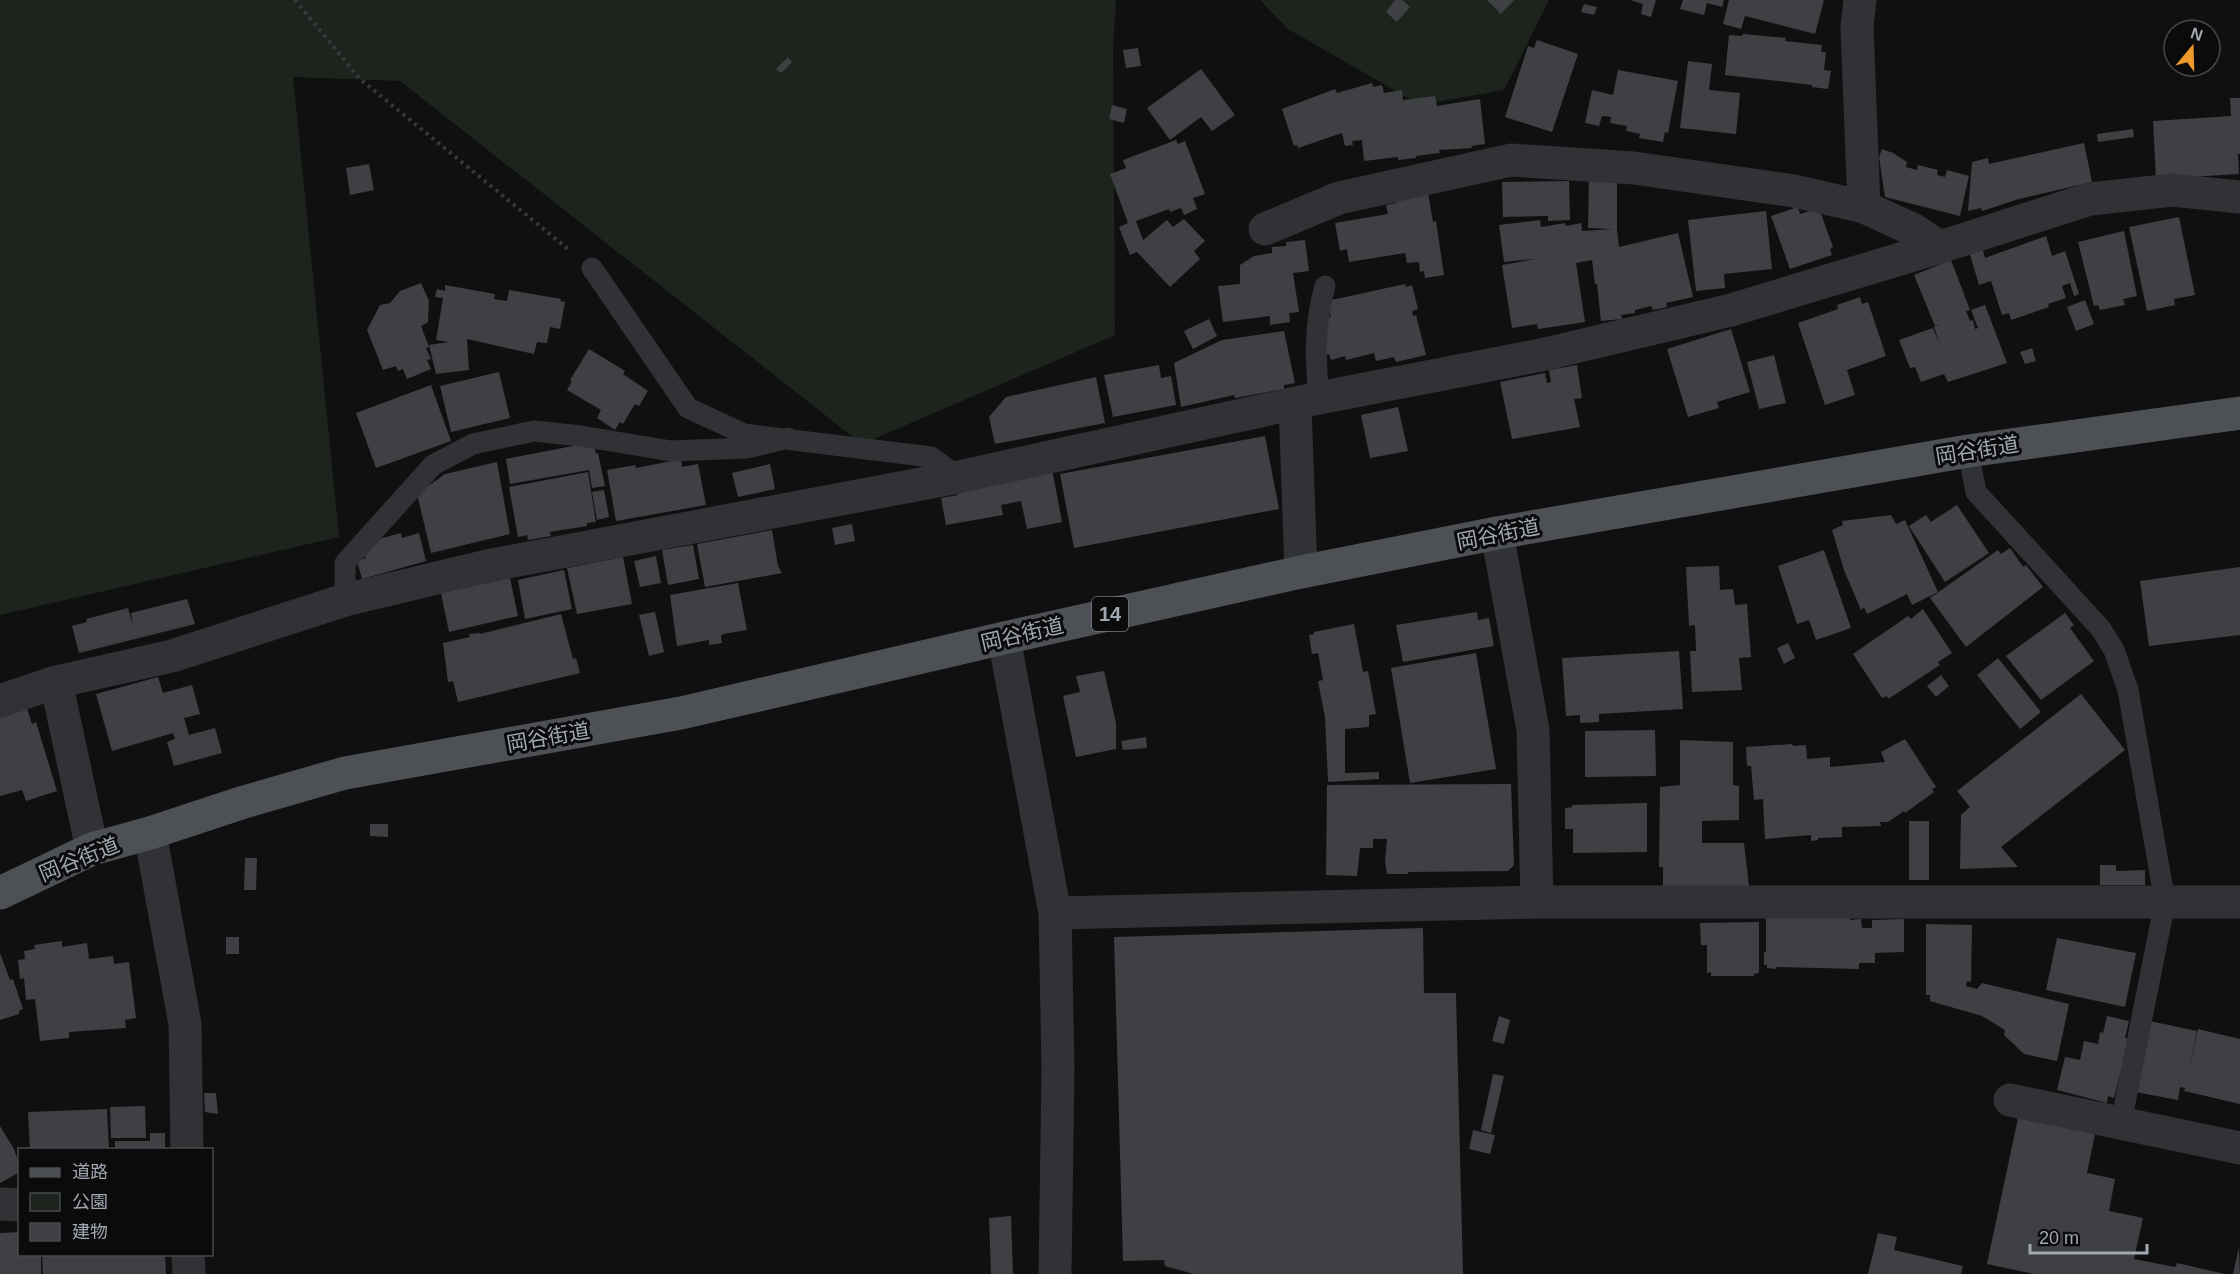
<svg xmlns="http://www.w3.org/2000/svg" width="2240" height="1274" font-family="Arial,'Noto Sans JP',sans-serif">
<style>
.green{fill:#1d241d}
.building{fill:#3f4044}
.lines{fill:none;stroke-linecap:round;stroke-linejoin:round}
.path{stroke:#37393d;stroke-width:4;stroke-dasharray:3 4.5;stroke-linecap:butt}
.service{stroke:#313236;stroke-width:21}
.minor{stroke:#313236;stroke-width:33}
.tertiary{stroke:#313236;stroke-width:33}
.primary{stroke:#4d5055;stroke-width:33}
.labels{text-anchor:middle;dominant-baseline:central;stroke-width:6;stroke-linejoin:round;paint-order:stroke}
.shield{fill:#0b0b0c;stroke:#747980;stroke-width:1.5}
.shield-label{font-size:20px;font-weight:bold;fill:#a1a8b2}
.street-label{font-size:21px;fill:#a1a8b2;stroke:#0b0b0c}
</style>
<rect width="100%" height="100%" fill="#101011"/>
<path class="green" d="M0,0H1116L1113,48L1115,335L862,444L400,81L293,77L339,537L0,615Z
M1260,0H1549L1504,90L1420,105L1288,29Z"/>
<path class="building" d="M1395,0H1402L1410,7L1397,22L1386,12Z
M1487,0H1514L1501,14Z
M1630,0H1656L1651,17L1641,14L1643,4Z
M1683,0H1724L1722,7L1707,3L1704,15L1680,9Z
M1729,0H1824L1815,34L1745,16L1741,29L1723,24Z
M1584,4L1597,7L1594,15L1581,12Z
M1743,34L1786,38L1785,41L1822,45L1821,52H1826L1824,70L1831,71L1828,89L1812,87V85L1725,75L1729,35L1742,36Z
M1537,40L1578,54L1552,132L1505,117L1528,46L1534,48Z
M1138,48L1141,66L1126,68L1123,50Z
M788,57L792,62L781,73L776,69Z
M1688,61L1712,64L1709,90L1740,93L1736,134L1680,128Z
M1201,69L1235,115L1212,131L1201,117L1170,140L1147,108Z
M1618,70L1678,81L1668,133L1665,132L1663,142L1639,138L1640,134L1626,131L1627,126L1610,123L1611,117L1602,116L1599,126L1585,123L1592,90L1613,95Z
M1372,83L1373,87L1382,85L1384,93L1402,90L1403,100L1435,96L1437,106L1480,99L1485,144L1471,146L1472,148L1439,150L1440,153L1416,156V158L1398,160V157L1364,161L1362,140L1352,141L1353,145L1345,146L1342,133L1298,148L1297,145L1294,146L1282,109L1335,89L1337,93Z
M2230,98H2240V154H2238L2239,174L2156,179L2153,121L2231,116Z
M1112,105L1127,109L1124,123L1109,119Z
M2133,129L2134,137L2098,142L2097,134Z
M1176,140L1178,144L1185,141L1205,194L1193,198L1197,209L1184,215L1181,208L1170,212L1169,209L1136,221L1143,240L1167,220L1173,227L1184,219L1205,241L1194,251L1200,259L1170,287L1137,252L1130,255L1119,227L1128,223L1110,174L1126,168L1123,160Z
M2084,143L2092,182L2019,199L1982,211L1981,208L1968,211L1972,162L1988,158L1989,164Z
M1882,149L1893,153L1907,162L1906,167L1917,170L1918,165L1938,170L1937,175L1945,177L1947,170L1969,176L1960,216L1885,197L1879,157Z
M369,164L374,190L350,195L346,168Z
M1589,178L1617,179V229L1619,247L1678,233L1693,297L1666,303L1667,307L1653,310L1651,306L1635,310V313L1621,315L1622,319L1601,321L1597,284H1595L1592,260L1576,263L1585,322L1538,329L1537,324L1512,328L1502,265L1535,259L1504,262L1499,225L1540,220L1541,227L1565,223L1566,226L1581,223L1582,231L1613,229L1588,228Z
M1569,181L1570,220L1548,221V216L1503,217L1502,182Z
M1428,193L1433,222L1436,221L1444,275L1425,278L1424,271L1420,272L1419,262L1407,263L1405,253L1349,262L1347,249L1340,251L1335,223L1388,214L1386,205L1396,203L1395,199Z
M1798,207L1800,214L1819,208L1833,247L1830,249L1832,255L1790,269L1771,216Z
M1766,211L1772,269L1724,274L1725,288L1696,291L1688,220Z
M2179,217L2195,295L2174,299L2175,305L2147,311L2129,227Z
M2124,231L2137,296L2123,299L2125,305L2100,310L2098,305L2094,306L2078,242Z
M2046,236L2052,256L2065,251L2079,294L2074,296L2070,283L2062,286L2066,298L2048,304L2049,307L2011,320L2009,313L2002,315L1991,281L1979,285L1969,251L1982,247L1985,258Z
M1305,240L1309,271L1293,273L1299,312L1289,313L1290,322L1270,325V316L1223,322L1218,286L1240,284V265L1254,256L1272,253V247L1286,246V242Z
M1951,260L1970,310L1966,311L1970,321L1973,320L1975,329L1978,328L1971,310L1985,305L2007,363L1948,382L1944,374L1921,382L1915,367L1910,368L1899,340L1933,328L1940,345L1934,327L1941,324L1935,326L1914,275Z
M421,283L429,301L428,322L421,326L429,347L426,348L431,359L427,360L431,369L407,379L403,369L398,371L396,366L383,370L367,330L380,305L390,303L400,291Z
M1405,284L1406,287L1412,285L1418,309L1412,311L1413,316L1416,315L1426,355L1396,362L1394,357L1376,361L1374,353L1346,360L1345,356L1331,360L1329,354L1320,356L1317,320L1331,317L1327,301Z
M445,285L495,294L494,299L507,301L509,290L561,299L560,301L565,302L560,329L550,327L547,343L537,342L534,354L467,339L469,370L436,374L429,345L449,342L436,340L443,298L435,297L437,289L445,291Z
M1860,297L1862,304L1868,302L1886,356L1847,370L1855,395L1825,405L1798,323L1838,309L1837,305Z
M2085,300L2094,324L2076,331L2067,307Z
M1209,319L1217,336L1193,349L1184,331Z
M1731,329L1750,392L1717,402L1719,408L1688,417L1667,349Z
M1284,331L1295,383L1284,385V389L1235,398L1234,395L1181,407L1174,363L1222,340Z
M2032,348L2036,361L2025,364L2020,352Z
M589,349L625,371L623,374L648,391L639,406L635,404L623,424L620,422L615,430L597,418L601,410L567,390L572,381L570,380Z
M1774,355L1786,403L1759,409L1747,362Z
M1159,365L1161,378L1171,376L1176,405L1113,417L1104,375Z
M1577,365L1582,398L1574,399L1580,427L1512,439L1500,382L1545,373L1547,383L1551,382L1549,370Z
M499,372L510,418L451,432L440,386Z
M1096,377L1105,423L995,444L989,417L1006,397Z
M431,385L451,441L376,468L356,413Z
M1398,407L1408,451L1370,458L1361,415Z
M1265,436L1279,509L1074,548L1060,474Z
M594,442L596,454L598,453L605,486L592,488L589,470L510,484L506,459Z
M681,459L682,467L698,464L706,505L616,521L607,470L635,465L636,468Z
M497,462L510,534L431,553L415,485L427,487L445,474Z
M770,464L775,489L738,497L732,473Z
M1052,469L1062,522L1027,529L1021,501L1001,505L1003,515L946,525L941,498L958,495L957,492Z
M588,472L596,522L587,523V526L550,532L551,536L528,540L527,535L518,537L509,487Z
M604,490L609,517L597,520L592,492Z
M1957,505L1989,553L1945,582L1909,526L1926,515L1931,522Z
M1891,515L1896,524L1905,520L1938,592L1912,605L1907,594L1867,614L1864,607L1861,610L1844,570L1832,530L1843,525L1842,521Z
M852,524L855,541L835,545L832,528Z
M772,530L778,566L782,573L705,587L697,544Z
M401,533L402,538L419,533L426,561L362,579L357,561L366,558L363,548L376,544L375,540Z
M693,545L699,579L668,585L662,550Z
M2010,548L2023,567L2026,565L2043,587L1966,647L1930,598L1998,550L2001,554Z
M1824,550L1851,628L1816,640L1809,620L1797,624L1778,566Z
M656,556L661,583L640,587L634,561Z
M623,557L632,604L577,614L567,568Z
M1719,566L1720,590L1733,589L1735,605L1747,604L1751,657L1739,658L1742,690L1692,692L1690,651H1696L1695,625L1689,626L1686,567Z
M2240,567V635L2149,646L2140,581Z
M564,570L572,609L525,619L518,580Z
M510,578L518,616L449,632L441,593Z
M738,583L747,630L723,634L721,636L722,643L709,645V640L677,646L670,595Z
M187,599L195,624L79,653L72,626L87,622L86,619L128,608L133,625L131,613Z
M1923,609L1952,653L1938,662L1940,665L1888,699L1887,696L1882,698L1853,654L1908,616L1911,619Z
M655,612L664,652L649,656L639,615Z
M1477,612L1478,620L1489,618L1494,646L1403,662L1396,625Z
M2065,613L2074,625L2070,628L2094,661L2041,700L2006,656Z
M561,614L573,659L576,658L580,673L458,702L453,681L448,682L443,643L470,637L469,634L480,633V634Z
M1354,624L1363,672L1368,671L1376,714L1369,715V727L1345,729V773L1379,772V779L1328,782L1325,717L1318,681L1323,680L1318,653L1312,654L1309,635L1314,634V632Z
M1788,643L1795,658L1784,664L1777,648Z
M1679,651L1683,709L1599,714V722L1580,723V715L1566,716L1562,658Z
M1476,653L1496,769L1410,783L1391,668Z
M1998,658L2041,712L2020,729L1977,675Z
M1104,671L1116,723V749L1076,757L1063,696L1080,692L1076,676Z
M1941,675L1949,686L1936,697L1927,686Z
M158,677L163,693L192,685L200,714L184,718L189,735L215,728L222,753L174,766L167,742L175,739L173,733L112,751L96,694Z
M2081,694L2125,750L2001,847L2018,867L1960,869L1961,815L1970,807L1957,791Z
M27,708L32,724L36,722L57,791L26,801L22,790L0,796V715Z
M1655,730L1656,776L1585,777V731Z
M1146,737L1147,748L1123,750L1121,741Z
M1905,739L1936,787L1932,789L1934,792L1905,813L1904,811L1888,822H1880L1881,826L1842,827V837L1818,838V840L1811,841V835L1765,839L1763,799L1754,800L1751,766H1747L1746,747L1792,744L1793,746L1806,745L1807,759L1830,757V767L1885,762L1881,752Z
M1680,740L1733,742V785L1739,786V820L1702,821V843H1744L1749,887H1663V867H1659L1660,787L1680,785Z
M1511,784L1514,865L1508,871L1408,872V874H1387L1385,861L1387,839H1373V848H1360L1357,876L1326,875L1327,785Z
M1647,803V852L1573,853V829H1565V808L1572,807V805Z
M1909,821H1929V880H1909Z
M370,824H388V837L370,836Z
M245,858H257L256,890H244Z
M2100,865H2116V871L2145,870V885H2100Z
M1766,918H1850V920L1861,919L1862,928H1872V920L1904,919V952L1875,953V963H1859V969L1776,967V969L1767,968V965H1764V952H1766Z
M1759,922V973L1754,974V976H1711V972L1707,973V945H1701L1700,923Z
M1926,924L1972,925L1971,982L1967,981L1966,986L1977,989L1982,983L2069,1004L2057,1061L2024,1054L2004,1035L2005,1030L1982,1016L1930,1001V995H1926Z
M1423,928L1424,993H1456L1463,1274H1194L1165,1266L1164,1260L1123,1261L1114,937Z
M226,937H239V954H226Z
M2057,938L2136,953L2125,1007L2046,990Z
M62,941V947L87,943L89,959L113,956L114,964L129,962L136,1018L125,1020L126,1028L69,1032V1038L40,1041L35,999L26,1000L24,978L20,979L18,960L25,959L24,951L35,949L34,945Z
M0,953L10,980L13,979L23,1009L19,1011V1014L0,1020Z
M1499,1016L1510,1020L1504,1044L1492,1041Z
M2107,1016L2129,1021L2125,1038L2129,1039L2114,1098L2108,1096L2107,1103L2057,1090L2065,1057L2080,1060L2084,1041L2098,1044L2100,1032L2103,1033Z
M2145,1020L2197,1031L2187,1079L2198,1029L2240,1039V1104L2184,1091L2185,1088L2180,1087L2178,1100L2130,1091Z
M1493,1074L1504,1076L1491,1133L1481,1130Z
M204,1093H216L218,1114L205,1112Z
M145,1106L146,1138H111L110,1107Z
M107,1109L109,1150H30L28,1112Z
M2018,1118L2095,1134L2087,1173L2115,1179L2109,1211L2143,1218L2134,1259L2175,1267L2177,1263L2225,1274H2034L1987,1264Z
M0,1126L14,1149L20,1167V1172L0,1183Z
M1473,1130L1495,1135L1490,1154L1469,1149Z
M150,1133H165V1150H115V1141H150Z
M1011,1216L1013,1274H991L989,1218Z
M20,1232V1254H41V1274H0V1233Z
M1878,1233L1897,1237L1894,1250L1963,1266L1961,1274H1868Z
M2239,1247L2240,1274H2233Z
M42,1254H165L166,1274H43Z"/>
<g class="lines">
<path class="path" d="M295,0L360,79L568,249"/>
<path class="service" d="M592,268L688,408L744,434L931,457L958,477
M1319,398C1315,357 1314,327 1325,286
M1968,451L1976,492L2101,629L2114,650L2128,690L2165,902L2121,1123
M345,600V563L433,465L473,444L534,431L581,436L671,451L747,448L788,438"/>
<path class="minor" d="M1860,0L1857,27L1864,207L1914,230L1940,247
M1265,229L1339,198L1511,160L1634,168L1794,191L1864,207
M1295,403L1301,572
M1497,533L1533,730L1537,902
M56,682L92,849
M0,701L56,682L172,656L345,600L487,566L958,477L1319,398L1541,355L1731,310L1940,247L2090,199L2172,190L2240,197
M150,833L185,1024L187,1150
M1055,913L1537,902H2240
M2010,1100L2240,1148
M0,1204L20,1205
M188,1254L189,1274"/>
<path class="tertiary" d="M1004,638L1055,913L1058,1069L1055,1274"/>
<path class="primary" d="M0,893L92,849L150,833L244,802L345,773L681,713L1004,638L1301,572L1497,533L1968,451L2240,413"/>
</g>
<g class="labels">
<rect class="shield" x="1092" y="597" width="36" height="34" rx="4.5"/>
<g class="shield-label">
<text x="1110" y="614">14</text>
</g>
<g class="street-label">
<text transform="translate(1977 450) rotate(-9)">岡谷街道</text>
<text transform="translate(1498 534) rotate(-11)">岡谷街道</text>
<text transform="translate(1022 634) rotate(-13)">岡谷街道</text>
<text transform="translate(548 737) rotate(-10)">岡谷街道</text>
<text transform="translate(79 859) rotate(-22)">岡谷街道</text>
</g>
</g>
<rect x="18" y="1148" width="195" height="108" fill="#0b0b0c" stroke="#474a4e" stroke-width="1.5"/>
<rect x="30" y="1168" width="30" height="9" fill="#4d5055" stroke="#474a4e" stroke-width="1.5"/>
<text x="72" y="1178" font-size="18" fill="#a1a8b2">道路</text>
<rect x="30" y="1193" width="30" height="18" fill="#1d241d" stroke="#474a4e" stroke-width="1.5"/>
<text x="72" y="1208" font-size="18" fill="#a1a8b2">公園</text>
<rect x="30" y="1223" width="30" height="18" fill="#3f4044" stroke="#474a4e" stroke-width="1.5"/>
<text x="72" y="1238" font-size="18" fill="#a1a8b2">建物</text>
<g transform="translate(2192 48) rotate(19)"><circle r="28" fill="#0b0b0c" stroke="#474a4e" stroke-width="1.5"/>
<path d="M0-4.5L10 22L0 15L-10 22Z" fill="#ed9a2d"/>
<text y="-9" font-size="16" font-weight="bold" text-anchor="middle" fill="#a1a8b2">N</text>
</g>
<path d="M2030 1244v9h117v-9" fill="none" stroke="#a1a8b2" stroke-width="3"/>
<text x="2039" y="1244" font-size="18" fill="#a1a8b2" stroke="#0b0b0c" stroke-width="4.5" paint-order="stroke">20 m</text>
</svg>
